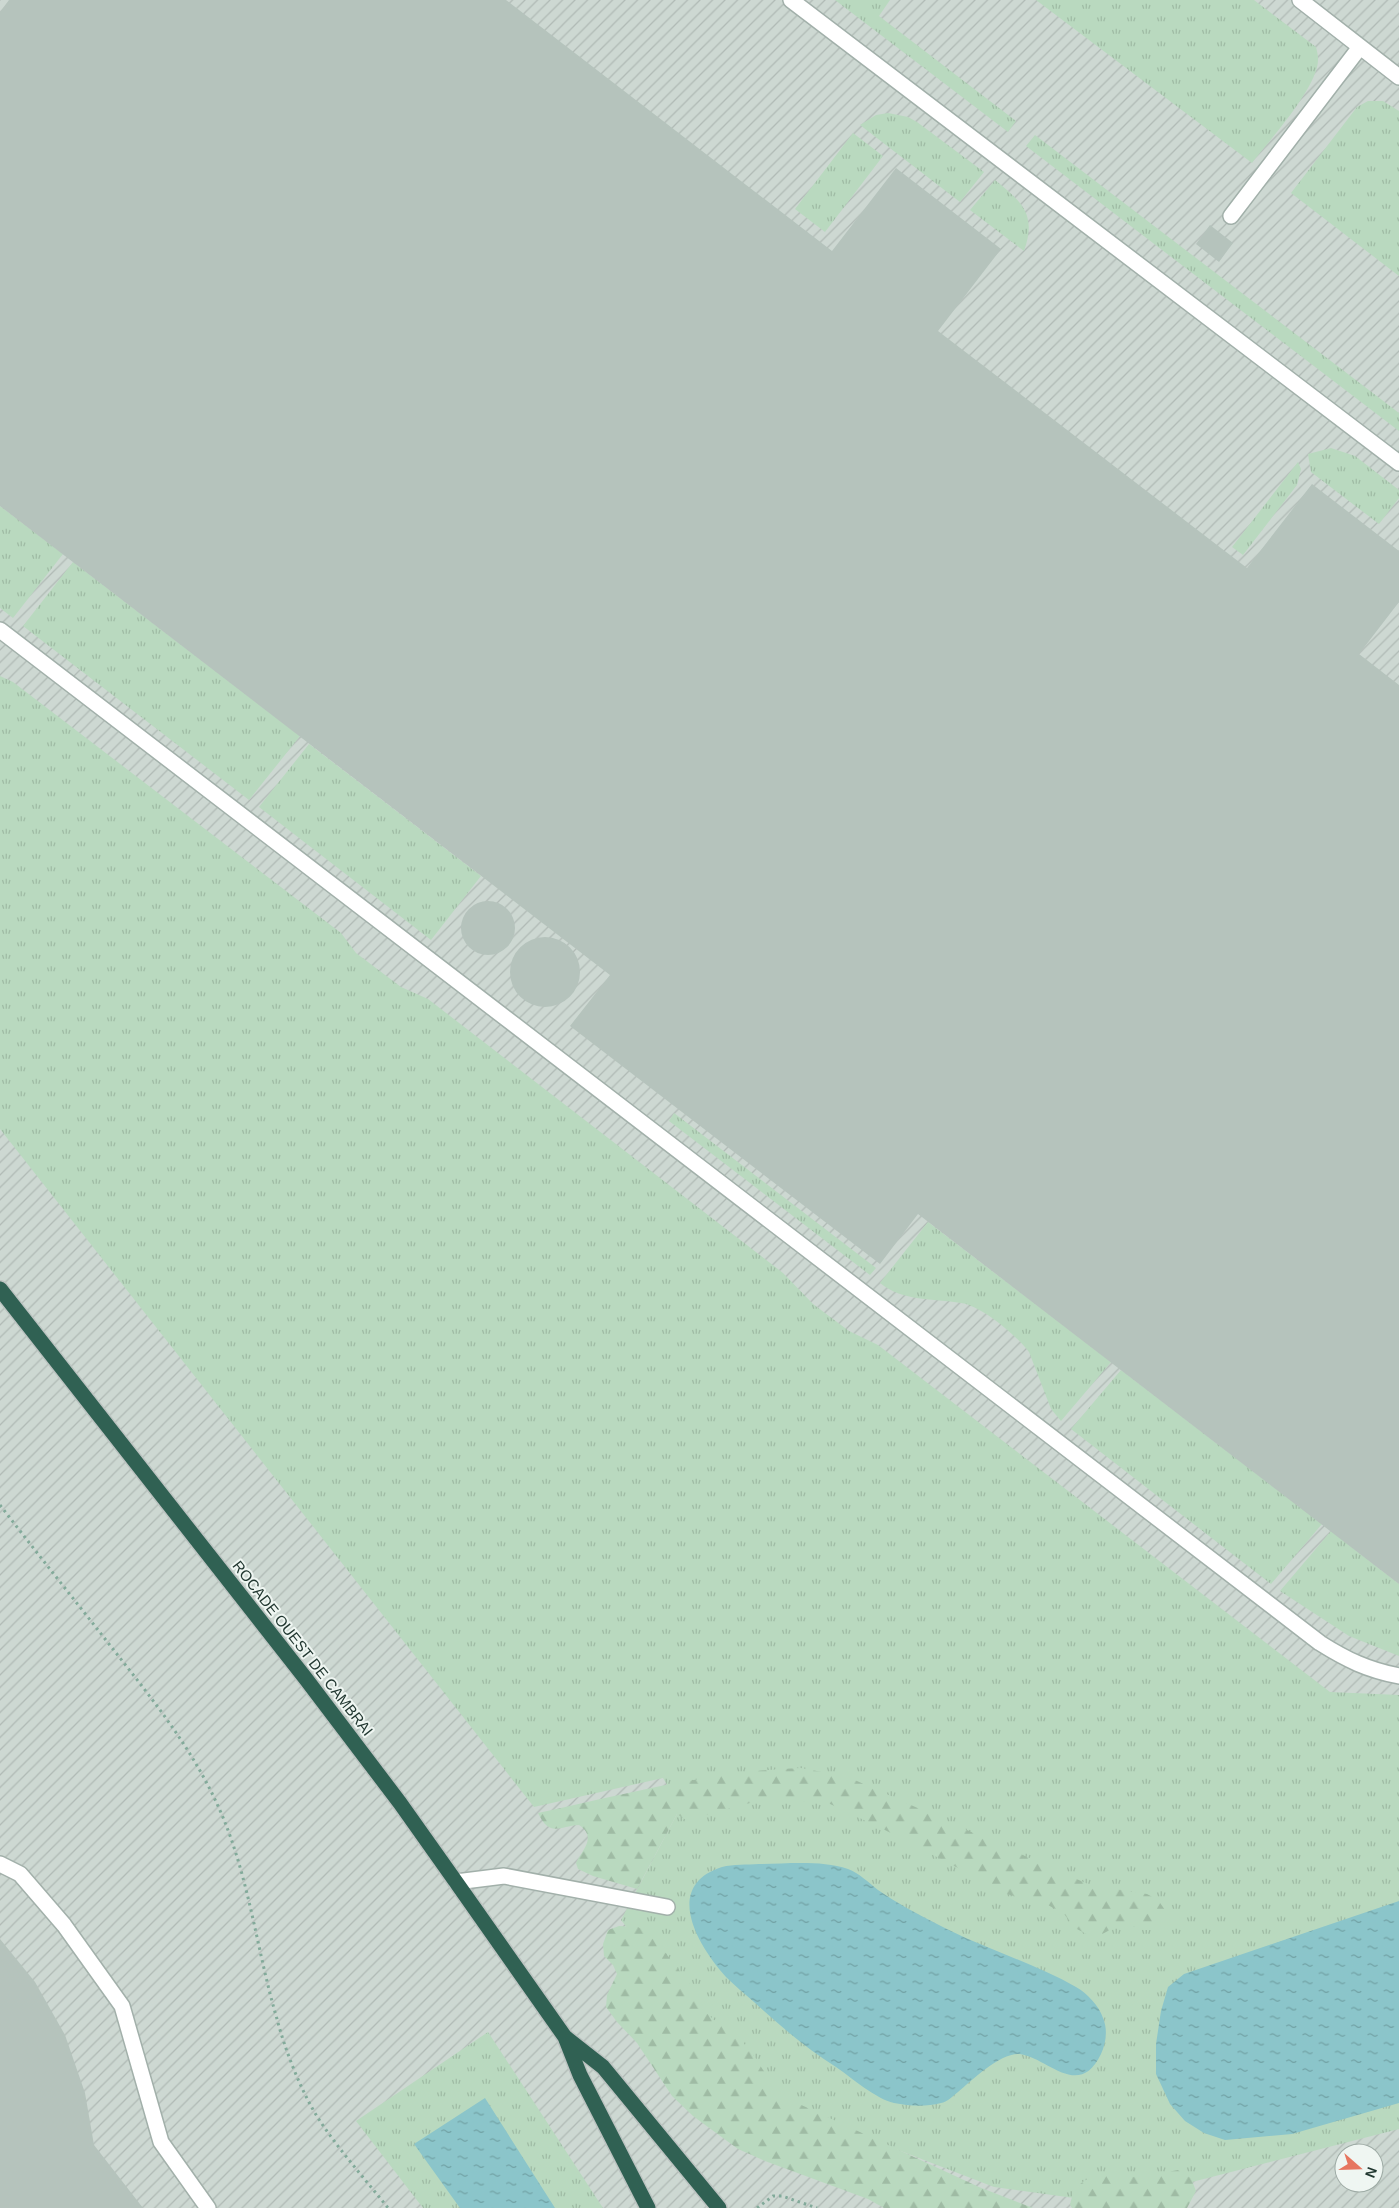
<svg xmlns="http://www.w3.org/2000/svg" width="1399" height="2208" font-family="Arial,sans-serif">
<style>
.industrial{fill:url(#industrial-furrows);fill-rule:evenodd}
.grass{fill:url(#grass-tufts)}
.forest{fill:url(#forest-firs)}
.water{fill:url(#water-ripples)}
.building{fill:#b5c3bc}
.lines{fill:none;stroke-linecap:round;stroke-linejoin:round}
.minor-casing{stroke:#a2b0aa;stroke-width:18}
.highway-casing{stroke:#bcc3c1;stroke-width:18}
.path{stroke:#82aa9a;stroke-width:3;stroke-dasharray:2.5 4;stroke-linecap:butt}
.minor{stroke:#fff;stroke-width:15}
.highway{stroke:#306153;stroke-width:15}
.labels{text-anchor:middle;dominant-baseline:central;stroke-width:4;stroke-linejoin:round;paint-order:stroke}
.street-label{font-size:15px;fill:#213730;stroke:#eff6f2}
</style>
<defs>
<pattern id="industrial-furrows" width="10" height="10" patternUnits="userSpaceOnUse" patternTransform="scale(1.25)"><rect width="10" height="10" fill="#cdd8d2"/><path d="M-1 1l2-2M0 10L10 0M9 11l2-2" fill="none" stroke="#b0bab5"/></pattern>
<pattern id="grass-tufts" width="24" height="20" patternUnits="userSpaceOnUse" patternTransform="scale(1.25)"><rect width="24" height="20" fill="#b9d9bf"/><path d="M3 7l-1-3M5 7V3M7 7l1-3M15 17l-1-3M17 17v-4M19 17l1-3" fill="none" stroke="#9fbba4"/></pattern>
<pattern id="forest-firs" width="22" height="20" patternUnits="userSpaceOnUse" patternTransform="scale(1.25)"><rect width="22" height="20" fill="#b9d9bf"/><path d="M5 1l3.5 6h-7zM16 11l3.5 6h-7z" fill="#9fbba4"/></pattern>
<pattern id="water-ripples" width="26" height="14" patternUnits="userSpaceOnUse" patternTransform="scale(1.25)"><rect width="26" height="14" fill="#8bc5ca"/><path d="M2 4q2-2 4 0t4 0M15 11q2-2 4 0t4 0" fill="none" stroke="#71a1a4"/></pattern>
</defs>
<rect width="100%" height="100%" fill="#dfe9e4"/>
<path class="industrial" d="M0,0H1399V2208H0ZM1344,2153H1374V2183H1344Z"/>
<path class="grass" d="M835,0H890L879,16L1016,121L1008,132Z
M1036,0H1254L1316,47C1317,51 1318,55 1318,59C1319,86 1269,141 1252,163Z
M1368,101H1383L1399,111V276L1291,193L1357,107Z
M888,113L908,117L917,122L984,172L960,202L860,125L876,115Z
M853,133L883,156L825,232L795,209Z
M1035,135L1399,413V431L1026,146Z
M995,180C1022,202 1037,214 1024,251L970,210Z
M1331,448L1355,456L1399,490V498L1379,524L1311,472L1308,454Z
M1298,462L1301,469L1297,485L1243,555L1232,547Z
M0,506L63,554L13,618L0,608Z
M73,562L300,736L249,800L23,626Z
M0,676L13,682L341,933L356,953L401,987L428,999L783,1273L813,1304L849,1331L878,1345L1330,1692L1399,1695V2129L1110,2203L994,2187L758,2096L621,1920L677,1814L667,1785L663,1778L534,1807L0,1129Z
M309,744L481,876L431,940L259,807Z
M674,1113L876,1268L870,1275L669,1121Z
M928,1222L1111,1362L1061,1421L1051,1409L1029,1352C1017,1336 982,1306 961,1303C933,1298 903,1302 880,1283Z
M1121,1370L1322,1524L1271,1584L1071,1429Z
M1331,1531L1399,1584V1656L1349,1636L1280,1591Z
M488,2032L603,2208H423L356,2121Z"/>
<path class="forest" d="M801,1768L848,1777L1090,1885L1147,1894L1158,1900L1165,1910L1168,1920C1144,1941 1142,1922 1119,1926C1111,1928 1102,1935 1094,1938L1075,1928L1064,1914L1048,1905L1010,1895L883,1829L828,1803L787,1800L750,1803L686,1820L677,1814L637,1889L593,1876L578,1869L576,1863C583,1849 597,1837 579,1825C559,1826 550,1838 538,1813C625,1794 712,1771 801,1768Z
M619,1926L638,1927L650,1933L695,1991L705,2011L714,2020L729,2025L754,2056L767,2076L771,2088L784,2097L979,2187L1033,2208H884L868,2199L765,2161L738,2149L693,2116L672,2096L637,2043L617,2022L606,2007L607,1995L617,1974L613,1965L604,1956L603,1944L608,1930Z
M1178,2170L1191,2178L1196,2191L1187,2208H1072L1070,2205C1078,2161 1121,2181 1152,2176C1160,2175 1169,2171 1178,2170Z"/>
<path class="water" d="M759,1864C787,1864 821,1860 848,1869C859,1873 869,1883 878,1890C897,1903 917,1914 937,1924C982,1948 1032,1962 1076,1987C1088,1994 1099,2006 1103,2018C1108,2030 1106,2043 1101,2054C1079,2100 1048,2058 1020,2054C1001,2052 972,2080 958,2092C953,2096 947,2102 941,2103C926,2107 909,2106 894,2103C876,2099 852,2078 836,2067C806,2048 780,2026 754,2002C745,1994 735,1986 726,1977C698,1946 662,1886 722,1867C733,1864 747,1865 759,1864Z
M1399,1901V2103L1292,2134L1225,2140L1204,2133L1185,2121L1170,2104L1156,2074V2044L1161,2011L1168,1987L1184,1974Z
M485,2098L555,2208H460L414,2144Z"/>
<path class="building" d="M9,0H506L832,251L896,168L1001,249L938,331L1247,568L1312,484L1399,551V602L1359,654L1399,685V1584L918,1214L880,1264L570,1026L610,975L0,506V12Z
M1210,225L1233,243L1219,262L1196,244Z
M461 928a27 27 0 1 1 54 0a27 27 0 1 1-54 0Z
M510 972a35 35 0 1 1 70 0a35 35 0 1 1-70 0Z
M0,1939L35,1982L65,2035L85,2093L94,2145L143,2208H0Z"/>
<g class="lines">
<g class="minor-casing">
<path id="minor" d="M791,0L1399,463
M1300,0L1399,77
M1231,216L1360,47
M0,630L1320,1643C1347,1660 1368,1670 1399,1676
M0,1864L20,1874L64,1925L122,2006L161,2142L208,2208
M456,1882L504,1876L667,1907"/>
</g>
<g class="highway-casing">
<path id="highway" d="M0,1289L306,1679L400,1803L456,1882L565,2037L580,2075L648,2208
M565,2037L603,2067L719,2208"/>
</g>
<path class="path" d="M0,1505C36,1552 73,1598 109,1644C149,1695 191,1746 218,1806C249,1874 256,1948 277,2019C285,2050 302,2094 320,2121C340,2151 365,2179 388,2208
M757,2208L773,2196H782L817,2208"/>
<use href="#minor" class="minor"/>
<use href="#highway" class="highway"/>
</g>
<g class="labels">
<g class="street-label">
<text transform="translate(303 1648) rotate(52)">ROCADE OUEST DE CAMBRAI</text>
</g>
</g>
<g transform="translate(1359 2168) rotate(110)"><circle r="24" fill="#eff6f2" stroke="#9daaa4"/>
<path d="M0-4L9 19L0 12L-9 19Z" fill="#e67660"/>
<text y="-8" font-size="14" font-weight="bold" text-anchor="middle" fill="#213730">N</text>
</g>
</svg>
